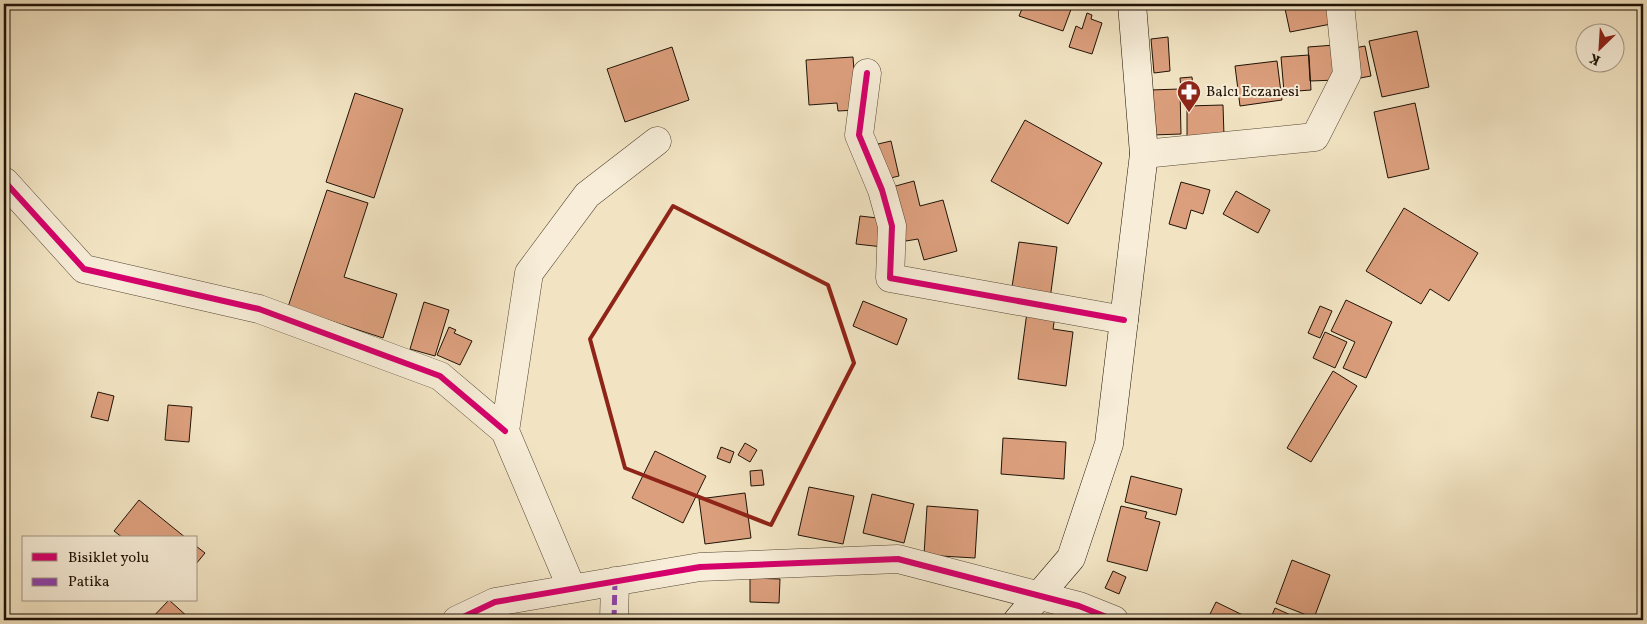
<svg xmlns="http://www.w3.org/2000/svg" width="1647" height="624" font-family="Vollkorn,serif">
<style>
.building{fill:#dc9f7d;stroke:#1f1306}
.lines{fill:none;stroke-linecap:round;stroke-linejoin:round}
.street-casing{stroke:#544735;stroke-width:29}
.secondary-casing{stroke:#1f1306;stroke-width:29}
.street{stroke:#f7edd8;stroke-width:28}
.secondary{stroke:#f7edd8;stroke-width:28}
.quiet{stroke:#8e44ad;stroke-width:5;stroke-dasharray:10 5;stroke-linecap:butt}
.cycleway-casing{stroke:#f7edd8;stroke-width:9}
.cycleway{stroke:#d6006c;stroke-width:6}
.marked{fill:none;stroke:#8f2418;stroke-width:4;stroke-linejoin:round}
.labels{text-anchor:middle;dominant-baseline:central;stroke-width:4;stroke-linejoin:round;paint-order:stroke}
.poi-label{font-size:15px;fill:#1f1306;stroke:#f7edd8;text-anchor:start}
</style>
<rect width="100%" height="100%" fill="#f2e4c3"/>
<filter id="stains"><feTurbulence type="fractalNoise" baseFrequency=".004" numOctaves="4"/><feColorMatrix values="0 0 0 0 .2 0 0 0 0 .09 0 0 0 0 .02 0 0 0 .5 -.17"/></filter>
<radialGradient id="worn" r=".72"><stop offset=".6" stop-color="#630" stop-opacity="0"/><stop offset="1" stop-color="#630" stop-opacity=".3"/></radialGradient>
<path class="building" d="M1024,4H1073L1063,31L1019,16Z
M1284,4H1327L1331,24L1290,32Z
M1087,13L1092,15L1091,19L1102,23L1092,54L1069,47L1076,26L1082,29Z
M1417,31L1429,87L1382,97L1369,41Z
M1168,37L1170,71L1154,73L1151,39Z
M1335,45L1337,80L1310,81L1308,47Z
M1365,46L1371,76L1355,79L1349,49Z
M672,47L689,100L625,122L607,69Z
M1309,55L1311,90L1284,92L1281,57Z
M853,57L857,110L838,111L837,103L809,105L806,60Z
M1277,61L1282,100L1240,106L1235,66Z
M1192,77L1193,87L1181,89L1180,78Z
M1180,89L1181,134L1152,135L1150,90Z
M355,93L403,109L374,198L326,182Z
M1415,103L1429,169L1388,178L1374,112Z
M1223,105L1224,136L1187,137V106Z
M1025,120L1102,163L1068,224L991,181Z
M891,141L899,176L886,179L878,144Z
M914,181L920,206L943,200L957,251L924,260L918,239L906,241L892,187Z
M1181,182L1210,190L1203,214L1191,210L1186,229L1169,224Z
M327,190L368,203L344,277L397,294L383,338L288,307Z
M1236,191L1270,210L1258,233L1223,214Z
M1404,208L1478,253L1449,301L1430,289L1421,304L1366,271Z
M860,216L886,219L883,247L856,244Z
M1019,242L1057,247L1050,299L1011,293Z
M1346,300L1392,322L1366,378L1343,368L1355,342L1331,331Z
M863,301L907,319L897,345L853,326Z
M424,302L449,310L435,356L410,349Z
M1320,306L1332,311L1320,338L1308,333Z
M1027,312L1055,316L1053,329L1073,332L1066,386L1018,379Z
M449,327L456,330L454,333L472,341L460,365L437,355Z
M1325,332L1347,342L1335,368L1313,358Z
M1333,371L1357,386L1311,462L1287,448Z
M98,392L114,396L108,421L91,417Z
M168,405L192,407L189,442L165,440Z
M1003,438L1066,442L1064,479L1001,474Z
M745,443L757,450L750,462L738,455Z
M721,447L734,452L730,463L717,458Z
M655,451L706,476L683,523L632,498Z
M762,470L764,485L751,486L750,471Z
M1131,476L1182,489L1176,515L1125,502Z
M809,487L854,496L843,544L798,535Z
M745,493L751,538L705,544L699,499Z
M872,494L914,504L904,543L863,533Z
M139,500L186,538H123L114,531Z
M927,506L978,510L975,558L924,555Z
M1121,506L1147,512L1145,518L1160,522L1147,571L1107,561Z
M196,546L205,553L196,564Z
M1292,560L1330,575L1314,618L1276,603Z
M1113,571L1126,577L1119,594L1105,588Z
M750,578L780,579L779,603L750,602Z
M169,600L189,618L186,620H150Z
M1216,602L1253,620H1207Z
M1275,608L1302,620H1270Z"/>
<g class="lines">
<g class="street-casing">
<path id="street" d="M867,73L859,135L882,190L892,226L890,278L1124,320
M1144,154L1315,137L1347,74L1340,4
M5,182L84,269L259,309L440,376L505,431
M572,589L505,431L529,273L587,195L657,141
M457,620L495,602L700,567L898,559L1079,606L1114,620
M614,620L615,581"/>
</g>
<g class="secondary-casing">
<path id="secondary" d="M1018,620L1071,558L1109,444L1144,154L1132,4"/>
</g>
<use href="#street" class="street"/>
<use href="#secondary" class="secondary"/>
<path class="quiet" d="M614,620L615,581"/>
<g class="cycleway-casing">
<path id="cycleway" d="M867,73L859,135L882,190L892,226L890,278L1124,320
M5,182L84,269L259,309L440,376L505,431
M457,620L495,602L700,567L898,559L1079,606L1114,620"/>
</g>
<use href="#cycleway" class="cycleway"/>
</g>
<path class="marked" d="M673,206L828,285L854,363L771,525L625,468L590,339Z"/>
<defs>
<g id="pharmacy-pin" transform="scale(1.25)"><path d="M0 17L-7.5 6A9.5 9.5 0 1 1 7.5 6Z" fill="#8f2418" stroke="#f7edd8"/><path d="M-2-6h4v4h4v4h-4v4h-4v-4h-4v-4h4Z" fill="#fff"/></g>
</defs>
<g fill-rule="evenodd">
<use href="#pharmacy-pin" x="1189" y="92"/>
</g>
<g class="labels">
<g class="poi-label">
<text x="1206" y="92">Balcı Eczanesi</text>
</g>
</g>
<rect width="1647" height="624" fill="none" stroke="#f2e4c3" stroke-width="20"/>
<rect x="5" y="5" width="1637" height="614" fill="none" stroke="#1f1306" stroke-width="2.5"/>
<rect x="10" y="10" width="1627" height="604" fill="none" stroke="#1f1306"/>
<rect x="22" y="536" width="175" height="65" fill="#f7edd8" stroke="#a19684"/>
<rect x="32" y="553" width="25" height="8" fill="#d6006c" stroke="#a19684"/>
<text x="68" y="562" font-size="15" fill="#1f1306">Bisiklet yolu</text>
<rect x="32" y="578" width="25" height="8" fill="#8e44ad" stroke="#a19684"/>
<text x="68" y="586" font-size="15" fill="#1f1306">Patika</text>
<g transform="translate(1600 48) rotate(205)"><circle r="24" fill="#f7edd8" stroke="#a19684"/>
<path d="M0-4L9 19L0 12L-9 19Z" fill="#8f2418"/>
<text y="-8" font-size="14" font-weight="bold" text-anchor="middle" fill="#1f1306">K</text>
</g>
<rect width="100%" height="100%" filter="url(#stains)"/>
<rect width="100%" height="100%" fill="url(#worn)"/>
</svg>
